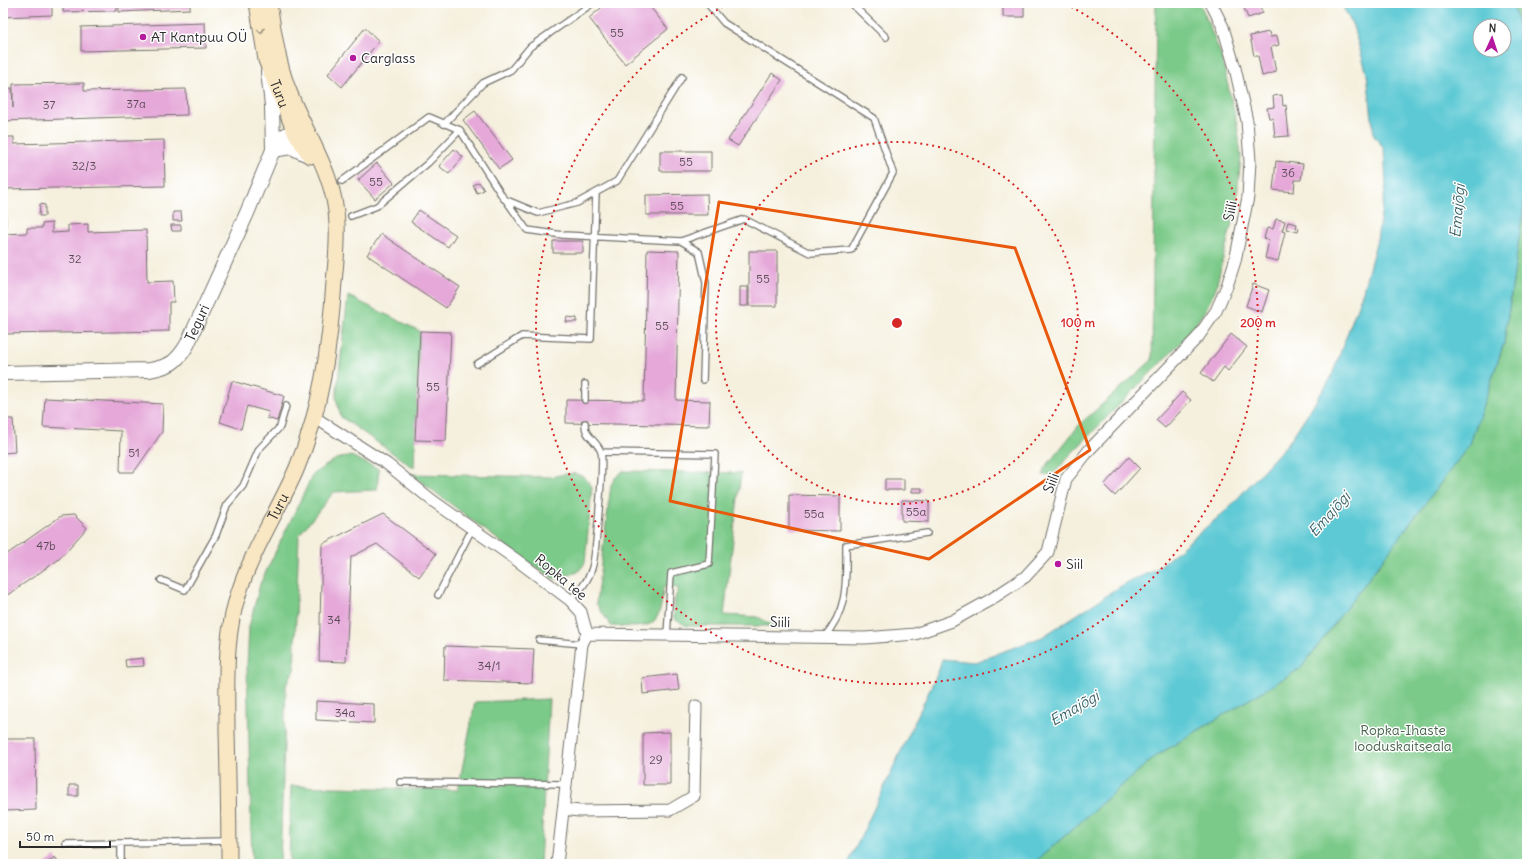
<svg xmlns="http://www.w3.org/2000/svg" width="1530" height="867" font-family="Delius,sans-serif">
<style>
.green{fill:#7cca89;stroke:#547a5a}
.water{fill:#5dc9d4;stroke:#447a80;fill-rule:evenodd}
.building{fill:#e5a8d9}
.lines{fill:none;stroke-linecap:round;stroke-linejoin:round}
.service-casing{stroke:#72706a;stroke-width:8}
.minor-casing{stroke:#72706a;stroke-width:13}
.tertiary-casing{stroke:#72706a;stroke-width:16}
.secondary-casing{stroke:#72706a;stroke-width:17}
.service{stroke:#fff;stroke-width:5.5}
.minor{stroke:#fff;stroke-width:11}
.tertiary{stroke:#fff;stroke-width:14}
.secondary{stroke:#f9e7c3;stroke-width:15}
.oneway{stroke:#928977}
.marked{fill:none;stroke:#e8590c;stroke-width:3;stroke-linejoin:round}
.ring{fill:none;stroke:#d62828;stroke-width:2;stroke-dasharray:2 4}
.poi-dot{fill:#b5179e;stroke:#fff;stroke-width:1.5}
.labels{text-anchor:middle;dominant-baseline:central;stroke-width:3;stroke-linejoin:round;paint-order:stroke}
.number-label{font-size:12px;fill:#5a4a56}
.poi-label{font-size:14px;fill:#2b2b2b;stroke:#fff;text-anchor:start}
.street-label{font-size:14px;fill:#2b2b2b;stroke:#fff}
.park-label{font-size:14px;fill:#47634c;stroke:#fff}
.water-label{font-size:15px;font-style:italic;fill:#3c6266;stroke:#fff}
.centre{fill:#d62828;stroke:#fff;stroke-width:2}
.ring-label{font-size:12px;text-anchor:middle;font-weight:bold;fill:#d62828;stroke:#fff;stroke-width:3;stroke-linejoin:round;paint-order:stroke}
</style>
<rect width="100%" height="100%" fill="#fff"/>
<filter id="ink" filterUnits="userSpaceOnUse"><feTurbulence type="fractalNoise" baseFrequency=".025" numOctaves="2"/><feDisplacementMap in="SourceGraphic" scale="8" xChannelSelector="R" yChannelSelector="G"/><feConvolveMatrix kernelMatrix="1 2 1 2 8 2 1 2 1" color-interpolation-filters="sRGB"/></filter>
<filter id="wash" filterUnits="userSpaceOnUse"><feTurbulence type="fractalNoise" baseFrequency=".012" numOctaves="4" result="noise"/><feDisplacementMap in="SourceGraphic" scale="16" xChannelSelector="R" yChannelSelector="G"/><feGaussianBlur stdDeviation="0.9" result="paint"/><feColorMatrix in="noise" values="0 0 0 0 0 0 0 0 0 0 0 0 0 0 0 0 0 1.4 0 .05"/><feComposite in="paint" operator="in"/></filter>
<g filter="url(#wash)">
<rect width="100%" height="100%" fill="#f5f0de"/>
<path class="green" d="M1156,3H1200L1221,55L1238,129L1241,157L1236,207L1215,291L1206,309L1188,335L1067,458C1059,468 1056,475 1043,475L1044,469L1080,424L1152,360Z
M1512,3H1527V125L1517,17Z
M1527,142V864H1033L1154,757L1301,668L1470,444L1504,343L1525,198Z
M348,296L420,331L414,468L341,417L336,398Z
M351,456L379,469L377,490L334,492L299,535L294,670L286,685L280,864H252L247,666L249,627L260,584L313,474L336,459Z
M623,471L741,473L724,615L758,617L774,626H687L674,619L675,598L679,588L663,587C661,630 650,628 611,626L596,603L611,485L615,478Z
M411,474L551,477C569,473 581,469 592,487L585,563L578,572L555,579L525,560Z
M549,699L540,864H289L291,786L458,790L475,702Z"/>
<path class="water" d="M1341,3H1512L1517,17L1527,125L1525,198L1504,343L1470,444L1301,668L1154,757L1033,864H848L939,670L942,659L975,662L1042,637L1126,583L1155,570L1228,509L1289,442L1331,378L1363,291L1377,239L1386,185L1384,148L1374,136L1367,74L1353,26ZM1480,26H1504V50H1480Z"/>
<g id="blocks">
<path class="building" d="M3,3H52V15L3,17Z
M63,3H117V11L63,12Z
M119,3H190V9L119,12Z
M294,3H317V4L294,8Z
M607,3H647L668,29L625,64L589,18Z
M1242,3H1258L1263,13L1248,18Z
M1003,4L1024,5V17H1003Z
M205,23L206,48L81,51V27Z
M365,28L379,41L342,87L328,74Z
M1269,32L1270,37L1277,36L1279,45L1271,47L1276,72L1262,76L1258,56H1254L1250,36Z
M772,73L782,80L738,146L728,140Z
M84,83V91L186,89L187,115L3,121V89L12,88L13,108V84Z
M1282,95L1283,106L1286,105L1289,136L1275,137L1273,118H1269L1267,108L1274,107L1273,96Z
M475,111L512,160L499,169L463,120Z
M3,137H14V144L164,140L165,186L5,189L6,226H3Z
M454,149L463,157L449,174L439,166Z
M660,151H711V171H660Z
M1276,161L1303,164L1301,180H1295L1294,192L1273,190Z
M377,163L394,183L375,199L358,180Z
M479,182L484,190L477,193L473,185Z
M707,194L708,215H646V195Z
M40,204L45,205V216H39Z
M419,210L456,235L448,247L411,222Z
M173,212H181L182,221H173Z
M1276,219L1285,221L1282,231L1285,232L1278,261L1265,258L1269,240L1264,238L1267,228L1273,229Z
M1288,222L1297,224L1296,228L1299,229L1298,232L1286,229Z
M52,223V233L68,232V225L88,224V232L146,230L147,282L173,281L174,302H169V331L3,334V234L27,233V228H42V224Z
M171,225H181V231H172Z
M381,234L460,287L446,308L367,255Z
M553,241H583V253H553Z
M647,250L679,251L676,400L710,401L709,426L566,423V400L644,401Z
M749,251H777V306H749Z
M1253,284L1269,290L1262,312L1246,306Z
M740,287H748V306H740Z
M567,317L577,318V322H566Z
M420,331L451,332L446,441L415,440Z
M1231,334L1247,347L1228,371L1224,367L1213,382L1201,373Z
M232,381L284,396L277,421L267,418L269,412L247,406L241,429L220,422Z
M1182,392L1191,400L1165,428L1156,420Z
M45,398L163,404L162,432L134,472H120L121,431L43,427Z
M3,419H13L15,452L3,453Z
M1129,457L1140,468L1115,496L1104,485Z
M885,479H904V490H885Z
M912,488H922V492H912Z
M789,495L840,496V531L789,530Z
M902,500L929,501V522L902,521Z
M383,514L436,554L419,577L377,544L351,557L346,662L319,661L322,544Z
M74,515L87,528L58,560L3,598V557L61,516Z
M445,646L534,649L532,683L444,680Z
M143,658L144,666L126,667L125,660Z
M677,674L679,690L643,694L642,678Z
M316,701L374,704V723L316,720Z
M670,732V785H643V733Z
M3,739H35L36,810L3,811Z
M69,785H78V796H69Z
M55,857L60,864H45Z"/>
</g>
</g>
<g filter="url(#ink)">
<use href="#blocks" fill-opacity="0" stroke="#72706a" stroke-width="1"/>
<g class="lines">
<g class="service-casing">
<path id="service" d="M851,3L886,37
M444,124L483,83L511,70L530,47L593,3
M342,181L429,117L460,130L504,199L538,213L577,203L617,181L682,77
M505,199L527,230L563,235L681,241L699,252L706,283L703,380
M351,216L377,206L428,163L460,130
M681,241L744,219L810,253L851,250L893,173L874,118L724,23L707,3
M477,364L522,336L591,339L596,193
M585,400V384
M601,452L715,454L709,564L671,573L667,636
M161,580L185,590L216,535L227,505L243,486L259,449L280,427L286,406
M438,595L472,529
M570,600C580,590 588,582 592,568C596,556 604,460 601,452C597,440 584,437 585,423
M824,637C849,609 846,580 846,545L927,533
M539,640L582,644
M400,782L565,784
M121,843V864
M66,844L228,841"/>
</g>
<g class="minor-casing">
<path id="minor" d="M314,417L387,464L433,501L514,558L570,600L581,612L587,634L582,644L557,864
M587,634L865,638L915,634L952,621L990,600L1025,577L1048,552L1066,479L1090,449L1198,337L1216,311L1227,286L1235,261L1248,197L1250,161L1247,121L1235,68L1223,27L1211,3
M563,809L579,811L670,810L694,796L696,706"/>
</g>
<g class="tertiary-casing">
<g id="tertiary">
<path d="M268,72L272,105L273,150"/>
<path d="M273,150L291,147L310,156"/>
<path id="s1" d="M3,373L150,370C170,366 176,363 187,345L247,213L273,150L279,139L303,125"/>
</g>
</g>
<g class="secondary-casing">
<g id="secondary">
<path id="s2" d="M257,3L266,60L294,130L310,156"/>
<path id="s3" d="M229,864C229,819 228,774 227,730C227,683 224,636 239,592C253,549 278,511 296,470C321,411 330,346 334,282C336,263 338,243 337,224C336,176 307,137 290,94C278,65 274,34 269,3"/>
</g>
</g>
<use href="#service" class="service"/>
<use href="#minor" class="minor"/>
<use href="#tertiary" class="tertiary"/>
<use href="#secondary" class="secondary"/>
</g>
<defs><path id="oneway-chevron" d="M-2-3.5L2.5 0L-2 3.5" fill="none" stroke-width="1.6" stroke-linecap="round" stroke-linejoin="round"/></defs>
<use class="oneway" href="#oneway-chevron" transform="translate(261 31) rotate(81)"/>
</g>
<path class="marked" d="M719,202L1015,248L1090,450L929,559L670,501Z"/>
<g class="ring">
<circle cx="897" cy="323" r="181"/>
<path d="M1066 4A361 361 0 1 1 728 4"/>
</g>
<g class="poi-dot">
<circle cx="143" cy="37" r="4"/>
<circle cx="353" cy="58" r="4"/>
<circle cx="1058" cy="564" r="4"/>
</g>
<g class="labels">
<g class="number-label">
<text x="617" y="32">55</text>
<text x="136" y="103">37a</text>
<text x="49" y="104">37</text>
<text x="686" y="161">55</text>
<text x="84" y="165">32/3</text>
<text x="1288" y="172">36</text>
<text x="376" y="181">55</text>
<text x="677" y="205">55</text>
<text x="75" y="258">32</text>
<text x="763" y="278">55</text>
<text x="662" y="325">55</text>
<text x="433" y="386">55</text>
<text x="134" y="452">51</text>
<text x="916" y="511">55a</text>
<text x="814" y="513">55a</text>
<text x="46" y="545">47b</text>
<text x="334" y="619">34</text>
<text x="489" y="665">34/1</text>
<text x="345" y="712">34a</text>
<text x="656" y="759">29</text>
</g>
<g class="poi-label">
<text x="151" y="37">AT Kantpuu OÜ</text>
<text x="361" y="58">Carglass</text>
<text x="1066" y="564">Siil</text>
</g>
<g class="street-label">
<text stroke="none"><textPath href="#s2" startOffset="94">Turu</textPath></text>
<text transform="translate(1230 211) rotate(-79)">Siili</text>
<text stroke="none"><textPath href="#s1" startOffset="218">Teguri</textPath></text>
<text transform="translate(1051 483) rotate(-69)">Siili</text>
<text stroke="none"><textPath href="#s3" startOffset="367">Turu</textPath></text>
<text transform="translate(561 577) rotate(40)">Ropka tee</text>
<text transform="translate(780 622) rotate(1)">Siili</text>
</g>
<g class="park-label">
<text x="1403" y="730">Ropka-Ihaste<tspan x="1403" dy="16">looduskaitseala</tspan></text>
</g>
<g class="water-label">
<text transform="translate(1457 211) rotate(-85)">Emajõgi</text>
<text transform="translate(1329 514) rotate(-48)">Emajõgi</text>
<text transform="translate(1074 708) rotate(-30)">Emajõgi</text>
</g>
</g>
<circle cx="897" cy="323" r="6" class="centre"/>
<g class="ring-label">
<text x="1078" y="327">100 m</text>
<text x="1258" y="327">200 m</text>
</g>
<rect width="1530" height="867" fill="none" stroke="#fff" stroke-width="16"/>
<g transform="translate(1492 38) rotate(3)"><circle r="19" fill="#ffffff" stroke="#aaaaaa"/>
<path d="M0-3L7 15L0 10L-7 15Z" fill="#b5179e"/>
<text y="-6" font-size="11" font-weight="bold" text-anchor="middle" fill="#2b2b2b">N</text>
</g>
<path d="M20 841v6h90v-6" fill="none" stroke="#2b2b2b" stroke-width="2"/>
<text x="26" y="841" font-size="12" fill="#2b2b2b" stroke="#ffffff" stroke-width="3" paint-order="stroke">50 m</text>
</svg>
